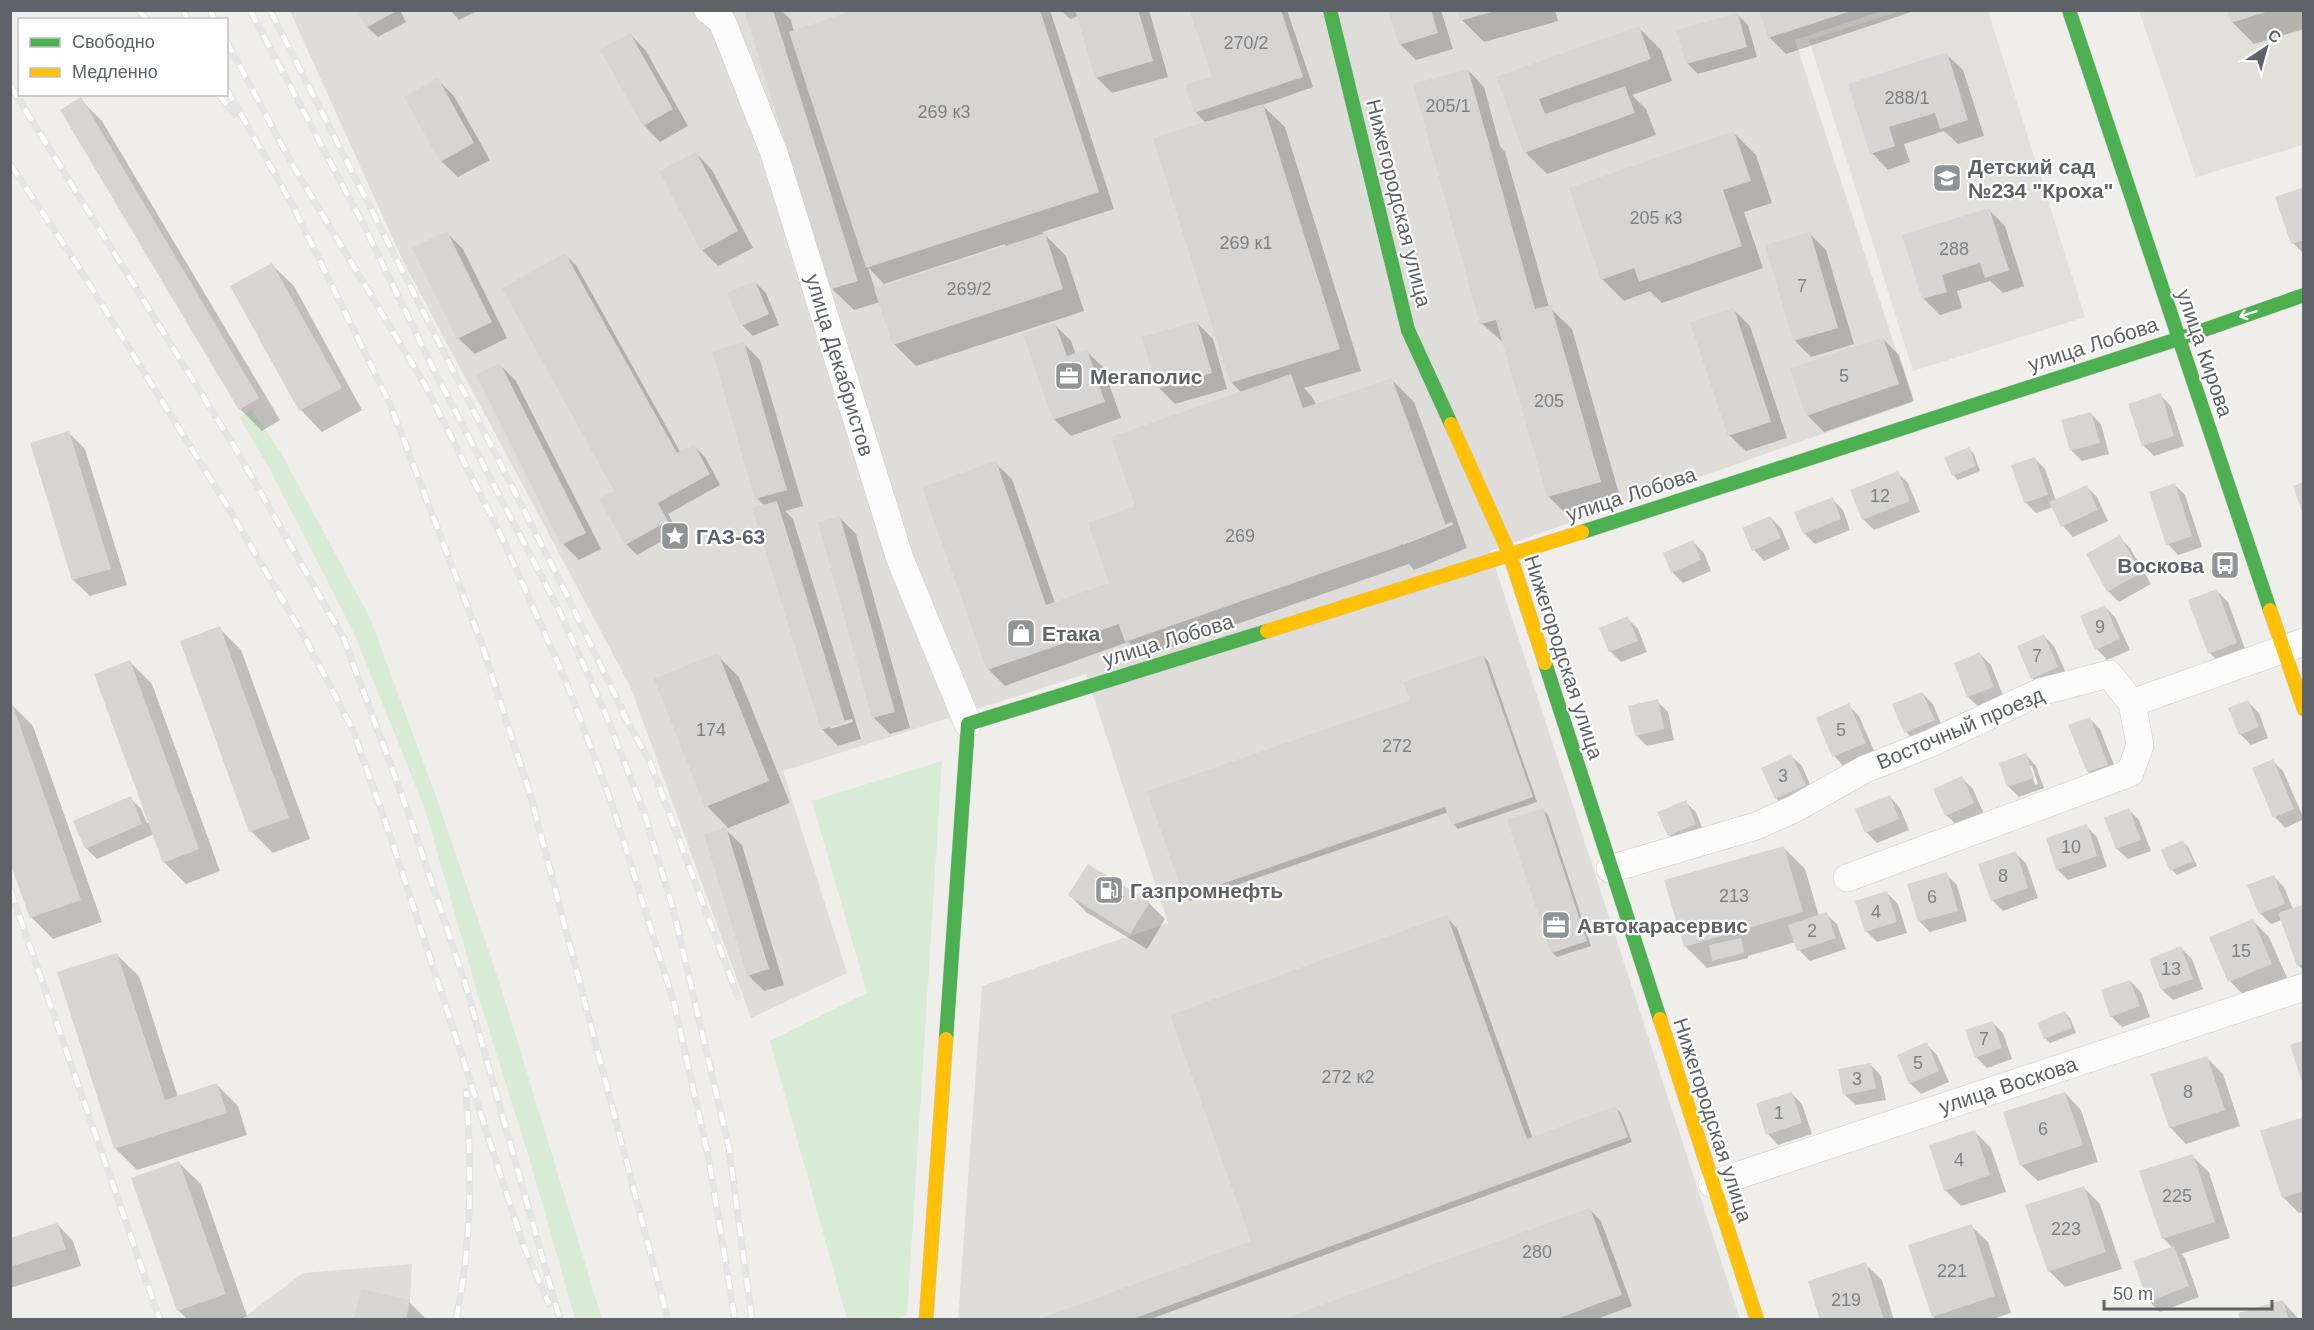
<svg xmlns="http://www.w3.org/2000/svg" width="2314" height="1330" font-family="Arial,sans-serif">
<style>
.industrial{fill:#dfddda}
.education{fill:#e2e0da}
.green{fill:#d8ebd6}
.shadow{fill:#0003;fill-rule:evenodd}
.building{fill:#d6d5d3}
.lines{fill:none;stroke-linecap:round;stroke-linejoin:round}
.street-casing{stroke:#cbcccc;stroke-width:28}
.fast-casing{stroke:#cacacb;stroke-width:15}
.slow-casing{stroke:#cacacb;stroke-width:15}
.street{stroke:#fdfcfc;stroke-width:27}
.fast{stroke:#4caf50;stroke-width:14}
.slow{stroke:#ffc107;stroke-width:14}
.rail-casing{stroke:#e4e4e4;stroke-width:7}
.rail{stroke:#fff;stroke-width:4.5;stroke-dasharray:14;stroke-linecap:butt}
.oneway{stroke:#f6fbf6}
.labels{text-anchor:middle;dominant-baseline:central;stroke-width:4.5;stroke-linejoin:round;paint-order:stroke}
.number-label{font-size:18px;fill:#7e8184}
.poi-label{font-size:21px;font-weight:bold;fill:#5f6368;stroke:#fff;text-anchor:start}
.street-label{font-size:21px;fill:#5f6368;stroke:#fff}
</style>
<rect width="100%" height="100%" fill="#efeeea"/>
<path class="industrial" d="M290,11H1882L1795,40L1913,402L1490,551L1740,1319H958L982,986L1168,923L1086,674L783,771L847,973L751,1018L630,686L403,261Z
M412,1264L410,1300L406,1319L233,1320L247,1315L303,1273Z"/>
<path class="education" d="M1901,11H1988L2085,317L1913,371L1809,40Z
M2139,11H2303V145L2196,177Z"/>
<path class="green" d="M252,410L280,451L370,618L438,802L500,984L602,1319H575L531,1164L477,992L425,809L353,631L268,466L239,417Z
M942,761L907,1316L892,1319H847L770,1041L867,993L812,801Z"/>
<path class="shadow" d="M358,10H400L406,22L378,37L367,27Z
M450,10H479L459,20Z
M745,10H781L791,20L794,32L858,10H1050L1114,209L1042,232L1066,256L1084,311L916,366L894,344L880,302L854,310L832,289ZM1005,244L1006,247L875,290L868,267L884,284Z
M1061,10H1149L1168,77L1112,93L1096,77L1078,16L1070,19Z
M1191,10H1287L1313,87L1262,105L1285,127L1361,371L1304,388L1313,398L1316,405L1392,380L1414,402L1467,548L1414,570L1409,564L1143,657L1128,642L1005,686L988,669L995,463L1012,479L1055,603L1111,584L1137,507L1242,393L1231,382L1206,123L1196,113L1187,86L1213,77ZM1452,522L1453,525L1403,545V542Z
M1389,10H1441L1453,49L1416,60L1400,44Z
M1459,10H1555L1558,21L1484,42L1462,20Z
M1761,10H1917L1786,54L1770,38Z
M2228,10H2304V29L2254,44L2232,22Z
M1737,14L1748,25L1757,57L1698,74L1687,63Z
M1639,28L1661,50L1672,81L1632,95L1646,109L1656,135L1547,174L1525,152L1498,78Z
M630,34L646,51L688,126L660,142L644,125Z
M1946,54L1963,70L1984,136L1958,144L1944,131L1904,144L1910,162L1888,170L1872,153L1850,85Z
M1468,70L1484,87L1500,146L1505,152L1549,307L1572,329L1622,504L1570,518L1549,497L1505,344L1481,323Z
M438,80L454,96L490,160L458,177L441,161Z
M80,99L102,121L280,420L262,431L240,409Z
M1734,133L1756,155L1772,203L1744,212L1763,268L1662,303L1650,291L1624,301L1602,279Z
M696,153L712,170L753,248L718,266L702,250Z
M2304,189V254L2293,243Z
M1989,210L2005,226L2024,286L2003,293L1990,281L1957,291L1962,308L1940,315L1924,299Z
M446,232L463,249L507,338L475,354L458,338Z
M1810,234L1826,250L1854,344L1811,357L1794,340Z
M565,255L576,265L681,453L694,446L705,457L720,485L668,514L678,532L637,555L626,544Z
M272,265L294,286L362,410L322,432L301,410Z
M755,282L766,293L779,325L753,336L742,325Z
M1733,309L1750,326L1787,438L1746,451L1729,435Z
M1197,323L1213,339L1227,389L1175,404L1159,388Z
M1055,325L1071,341L1076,355L1086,351L1103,367L1121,418L1071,436L1054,419Z
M1883,339L1899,355L1914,401L1824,432L1807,415Z
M744,344L760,360L803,506L785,511L793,519L861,739L838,746L822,729L765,506L756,498ZM852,719L853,722L830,729V725Z
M500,365L516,381L601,549L579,560L563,544Z
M2160,395L2171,406L2184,446L2154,456L2143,445Z
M2090,413L2101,424L2109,454L2082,461L2071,450Z
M69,433L85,449L127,585L90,596L73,580L32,444Z
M1969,449L1974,454L1980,471L1958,480L1953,475Z
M2034,458L2045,469L2056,501L2086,486L2097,497L2108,521L2073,537L2063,526L2053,507L2036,513L2025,502Z
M1898,473L1908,483L1920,512L1874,530L1863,519L1852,491Z
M2175,485L2185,495L2202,547L2178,555L2168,544Z
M1832,499L1843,510L1850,530L1815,544L1804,533Z
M1770,517L1781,528L1790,549L1764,561L1754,550Z
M840,518L856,534L910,728L890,734L873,717Z
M2119,537L2130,548L2151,584L2119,602L2108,591Z
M1693,542L1704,553L1711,571L1683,583L1672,572Z
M2217,591L2228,602L2247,654L2220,664L2210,653Z
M2104,606L2115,617L2130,650L2107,660L2097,649L2082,617Z
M1627,618L1638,629L1647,652L1621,662L1610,651Z
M219,628L241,650L310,839L273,853L251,831Z
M2044,636L2054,646L2068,678L2043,689L2032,678Z
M1980,654L1991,665L2004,698L1979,707L1968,697L1955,664Z
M717,655L739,677L790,803L728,828L707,806Z
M1483,656L1488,661L1537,802L1458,829L1453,824L1449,812L1190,901L1185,896L1411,701Z
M130,662L152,684L220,871L186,884L164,862L154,834L97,859L86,848L130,798L141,809L147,823L150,822Z
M1922,693L1933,704L1944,731L1917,743L1906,732Z
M1657,701L1668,712L1674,740L1647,746L1636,735Z
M2248,702L2259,713L2268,738L2251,745L2240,734Z
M11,704L33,726L102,922L53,939L31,917L10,859Z
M1848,705L1859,716L1875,753L1844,767L1834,756Z
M2089,718L2100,729L2118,775L2099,782L2088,772Z
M2026,755L2036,766L2044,788L2019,797L2008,786ZM2029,766H2032L2038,784L2035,785Z
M1791,756L1802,766L1815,796L1787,809L1776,798Z
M2273,761L2283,771L2304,819L2285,828L2275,817Z
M1962,778L1973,789L1984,814L1957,825L1946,815Z
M1890,797L1900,808L1909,830L1877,843L1866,832Z
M1685,802L1696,812L1705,835L1680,846L1669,835Z
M1543,810L1548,815L1591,946L1557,957L1552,952Z
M2129,810L2139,820L2151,851L2128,859L2117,849L2106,818Z
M2086,826L2097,837L2107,867L2068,880L2057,869Z
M727,828L725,829L742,845L784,985L764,991L748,975L706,835Z
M2183,842L2188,847L2197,866L2177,875L2172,870Z
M1783,847L1805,869L1819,916L1826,914L1837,924L1846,949L1810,961L1799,950L1796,942L1748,956V958L1707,968L1685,946Z
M2015,853L2026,863L2038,898L2003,911L1992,900Z
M1946,874L1957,885L1967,921L1930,932L1919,921Z
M2273,876L2284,887L2293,909L2304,905V970L2298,965L2282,920L2271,924L2260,913Z
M1887,893L1898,904L1907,933L1877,942L1866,931Z
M1070,895L1149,903L1165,919L1147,949L1086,912Z
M1446,917L1457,928L1533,1139L1616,1108L1621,1113L1632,1142L1148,1320H1040L1253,1241Z
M2253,921L2269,937L2288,980L2246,998L2230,981L2211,938Z
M2181,948L2192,959L2203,989L2173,1000L2162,990Z
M117,955L139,976L178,1097L217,1085L238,1106L247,1135L137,1170L115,1148Z
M2130,981L2141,992L2150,1017L2122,1027L2111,1016Z
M2065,1013L2070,1018L2076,1033L2050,1043L2045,1038Z
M1992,1022L2003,1033L2012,1059L1987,1068L1976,1057Z
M1926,1044L1937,1055L1949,1082L1921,1094L1910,1083Z
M2207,1058L2223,1074L2240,1126L2186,1144L2170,1127Z
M1871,1065L1881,1076L1886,1100L1856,1105L1845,1095Z
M1791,1093L1802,1104L1812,1134L1778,1145L1768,1134Z
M2065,1093L2081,1110L2098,1162L2038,1181L2021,1165Z
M2304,1118V1212L2299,1213L2283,1197Z
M1975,1132L1991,1148L2006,1192L1961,1206L1945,1190Z
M2192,1156L2209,1172L2230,1238L2181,1254L2185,1258L2199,1297L2160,1312L2149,1301L2173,1248L2163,1238Z
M179,1163L201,1184L247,1316L237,1320H188L178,1310Z
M2083,1187L2100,1204L2122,1269L2065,1287L2049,1271Z
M1590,1210L1601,1221L1632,1306L1594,1320H1283Z
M57,1224L73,1241L81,1266L10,1288V1239Z
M1971,1226L1988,1242L2011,1313L1990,1320H1936L1933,1316Z
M1865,1264L1882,1280L1894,1320H1822Z
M409,1302L427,1320H356Z
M2283,1302L2300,1320H2241Z"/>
<path class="building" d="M357,10H398L366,28Z
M744,10H773L858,281L831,289Z
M854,10H1040L1099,192L866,268L789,32Z
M1075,10H1138L1153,61L1095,78Z
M1189,10H1281L1303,77L1194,113L1185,85L1212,76Z
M1388,10H1431L1438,33L1399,45Z
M1457,10H1495V11L1460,21Z
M1759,10H1851V11L1768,38Z
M2227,10H2269V11L2231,23Z
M1738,13L1747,47L1686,64L1676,30Z
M1639,26L1651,59L1539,99L1545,114L1625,86L1635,113L1524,153L1496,77Z
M630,33L673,109L643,126L600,50Z
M1947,52L1968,120L1940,129L1935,113L1889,127L1895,146L1870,154L1848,84Z
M1468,69L1535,309L1551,305L1601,482L1547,497L1496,320L1480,324L1413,84Z
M438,78L474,143L440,162L404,97Z
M81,97L259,398L239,410L60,110Z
M1263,104L1340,349L1230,383L1153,138Z
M1734,131L1751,181L1723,190L1742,246L1639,282L1634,268L1601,280L1569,188Z
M696,152L738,231L701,251L659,171Z
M2304,187V240L2291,244L2275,197Z
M1989,208L2009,270L1985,278L1980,263L1942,275L1947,292L1922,299L1902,235Z
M447,231L492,322L457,339L412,248Z
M1810,232L1838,328L1793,341L1765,245Z
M1045,233L1063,289L893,345L874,289Z
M565,253L677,453L694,444L710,474L658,503L668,521L625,545L599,499L614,491L502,288Z
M272,263L342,388L299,411L230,286Z
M755,281L769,314L741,326L727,293Z
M1734,308L1771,422L1728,436L1690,322Z
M1197,321L1212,373L1157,389L1142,337Z
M1055,323L1067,356L1087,349L1105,402L1053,420L1023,334Z
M1883,337L1899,384L1806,416L1790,368Z
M744,342L787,490L755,499L712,351Z
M500,363L586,533L561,545L476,375Z
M1291,374L1303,408L1392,378L1446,526L1391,549L1125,642L1119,624L987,670L922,487L996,461L1046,605L1109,583L1088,523L1135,506L1111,437Z
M2161,393L2174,436L2142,446L2128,404Z
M2091,412L2100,443L2070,451L2061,420Z
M69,431L111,569L72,580L30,443Z
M1969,447L1976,466L1952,476L1944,457Z
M2035,457L2048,495L2024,503L2011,465Z
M1898,471L1910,501L1862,520L1850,490Z
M2304,482V515H2303L2293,486Z
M2175,483L2192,536L2166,545L2149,492Z
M2087,485L2098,510L2061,527L2049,502Z
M1833,497L1841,519L1803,534L1794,512Z
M777,501L845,722L821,730L752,508Z
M840,516L895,712L872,718L818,522Z
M1770,516L1781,538L1752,551L1742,528Z
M2120,535L2141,573L2107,592L2086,554Z
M1693,540L1701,560L1671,573L1663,553Z
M2217,589L2237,643L2208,654L2188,600Z
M2105,605L2120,639L2095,650L2080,616Z
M1628,616L1638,641L1609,652L1599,628Z
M220,626L289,818L249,832L180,641Z
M2044,634L2058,667L2031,679L2017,646Z
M1980,652L1994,687L1967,697L1954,663Z
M718,653L769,781L705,807L654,679Z
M1483,655L1533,797L1452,825L1445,807L1184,897L1147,791L1410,700L1403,682Z
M130,660L199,849L163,863L94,674Z
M1922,692L1935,720L1904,733L1892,704Z
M1658,699L1664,729L1635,736L1628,706Z
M11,700L81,900L30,918L10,863Z
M2248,700L2259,727L2239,735L2228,708Z
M1849,703L1866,743L1832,757L1816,718Z
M2090,717L2108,765L2087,772L2068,725Z
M2026,753L2034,778L2007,787L1999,763Z
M1791,754L1806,785L1775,799L1761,768Z
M2273,759L2294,809L2273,818L2252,768Z
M1962,776L1974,803L1945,816L1933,789Z
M1890,795L1899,819L1865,833L1855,809Z
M131,796L142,824L85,849L73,821Z
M1686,800L1696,824L1668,836L1657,812Z
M1543,808L1587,941L1551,953L1507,820Z
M2129,808L2141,840L2116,849L2104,818Z
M2087,824L2097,856L2056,870L2046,838Z
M726,827L769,969L747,976L704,834Z
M2183,840L2193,861L2170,871L2161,850Z
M1784,846L1803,912L1684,947L1664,880Z
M2016,851L2028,888L1991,901L1978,864Z
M1088,864L1150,902L1130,934L1068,895Z
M1947,872L1958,911L1918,922L1907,884Z
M2274,875L2285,904L2259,914L2247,885Z
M1887,891L1897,922L1865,932L1855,901Z
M2304,904V964L2297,966L2278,913Z
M1827,912L1836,938L1797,951L1788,925Z
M1447,915L1527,1139L1616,1106L1628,1137L1130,1320H1037L1251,1241L1170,1015Z
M2253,919L2272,964L2228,982L2209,937Z
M1741,938L1744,953L1712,961L1709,945Z
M2181,946L2193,979L2161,990L2149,959Z
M117,953L165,1100L217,1083L227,1113L114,1149L57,972Z
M2130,980L2140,1006L2110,1017L2101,990Z
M2065,1011L2072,1028L2044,1039L2037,1023Z
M1993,1021L2002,1048L1975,1058L1965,1030Z
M2304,1040V1085H2303L2290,1045Z
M1927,1042L1939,1071L1909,1084L1897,1055Z
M2207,1056L2225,1110L2169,1128L2151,1074Z
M1871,1063L1876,1089L1843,1095L1838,1069Z
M1792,1092L1802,1123L1766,1135L1756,1103Z
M2065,1092L2083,1145L2020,1166L2003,1112Z
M2304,1117V1191L2282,1198L2260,1131Z
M1975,1130L1990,1175L1944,1191L1929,1145Z
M2193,1154L2215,1222L2162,1239L2139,1171Z
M179,1161L226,1294L177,1311L131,1178Z
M2084,1186L2106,1252L2048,1272L2025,1205Z
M1590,1208L1622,1295L1554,1320H1280Z
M57,1223L66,1249L10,1267V1238Z
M1972,1224L1995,1296L1932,1317L1908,1245Z
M2174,1246L2189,1286L2148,1302L2133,1261Z
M1866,1262L1884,1320H1820L1808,1281Z
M361,1289L410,1300L406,1320H354Z
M2283,1300L2289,1320H2240L2238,1313Z"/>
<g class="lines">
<g class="street-casing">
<path id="street" d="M708,10L722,21L774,153L900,559L968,724
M1610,869L1756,826L1796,808L1865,769L1931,743L2040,692L2109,674L2132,703L2304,642
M1847,878L2130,773L2140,745L2132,703
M1712,1184L2304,987"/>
</g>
<g class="fast-casing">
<path id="fast" d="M1330,10L1408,330L1451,424
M2069,10L2270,610
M1582,532L2178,339L2304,295
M1545,663L1660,1019
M946,1039L968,724L1267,631"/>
</g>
<g class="slow-casing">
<path id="slow" d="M1451,424L1510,555L1545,663
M2270,610L2304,709
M1267,631L1582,532
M1660,1019L1757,1320
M926,1320L946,1039"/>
</g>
<use href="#street" class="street"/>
<use href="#fast" class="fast"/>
<use href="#slow" class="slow"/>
<g class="rail-casing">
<path id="rail" d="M138,10L148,20
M183,10L188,20
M210,10L215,20
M250,10L363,224L438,378L558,608L606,715L645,815L674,912L729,1148L752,1320
M270,10L563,587L626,718
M226,40L292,164L425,385L500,533L565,679L612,804L674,1003L709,1160L735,1320
M10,85L237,451L344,639L411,820L465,983L560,1320
M226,88L293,206L390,404L481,642L531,797L668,1320
M218,94L235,115
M10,164L73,258L226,504L306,640L353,730L393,844L524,1247L549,1304
M622,712L650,762L738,997
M10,889L160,1320
M456,1320C472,1242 472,1170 466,1091"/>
</g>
<use href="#rail" class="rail"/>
</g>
<defs><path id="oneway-shaft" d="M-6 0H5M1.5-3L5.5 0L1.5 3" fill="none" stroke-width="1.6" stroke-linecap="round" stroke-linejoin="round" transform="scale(1.5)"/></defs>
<use class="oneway" href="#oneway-shaft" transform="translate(2248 314) rotate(161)"/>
<defs>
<g id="school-square" transform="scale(1.5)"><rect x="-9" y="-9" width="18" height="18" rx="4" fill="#919496" stroke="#fff"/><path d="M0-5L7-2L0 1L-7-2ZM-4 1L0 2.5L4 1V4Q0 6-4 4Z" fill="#fff"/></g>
<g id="office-square" transform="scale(1.5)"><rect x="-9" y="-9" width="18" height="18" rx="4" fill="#919496" stroke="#fff"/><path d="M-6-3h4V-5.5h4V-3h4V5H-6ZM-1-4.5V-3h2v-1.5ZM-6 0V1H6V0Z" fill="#fff"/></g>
<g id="sight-square" transform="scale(1.5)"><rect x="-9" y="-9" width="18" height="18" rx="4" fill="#919496" stroke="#fff"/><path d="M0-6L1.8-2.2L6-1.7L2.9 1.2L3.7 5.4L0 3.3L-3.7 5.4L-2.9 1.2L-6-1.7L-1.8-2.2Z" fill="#fff"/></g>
<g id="bus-square" transform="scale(1.5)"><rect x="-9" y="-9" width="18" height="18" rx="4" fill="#919496" stroke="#fff"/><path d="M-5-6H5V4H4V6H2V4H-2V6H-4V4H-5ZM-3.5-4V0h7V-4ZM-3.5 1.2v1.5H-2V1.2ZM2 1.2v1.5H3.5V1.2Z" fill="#fff"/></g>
<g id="shop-square" transform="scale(1.5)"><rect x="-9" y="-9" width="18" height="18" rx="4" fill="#919496" stroke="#fff"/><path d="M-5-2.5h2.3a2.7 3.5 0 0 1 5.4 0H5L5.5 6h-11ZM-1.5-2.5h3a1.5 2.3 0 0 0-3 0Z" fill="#fff"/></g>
<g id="fuel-square" transform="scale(1.5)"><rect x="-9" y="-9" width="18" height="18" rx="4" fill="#919496" stroke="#fff"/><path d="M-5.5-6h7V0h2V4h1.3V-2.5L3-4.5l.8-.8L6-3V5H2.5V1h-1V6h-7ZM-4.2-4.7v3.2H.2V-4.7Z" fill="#fff"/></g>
</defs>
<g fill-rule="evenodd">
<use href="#school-square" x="1947" y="178"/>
<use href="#office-square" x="1069" y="376"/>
<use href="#sight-square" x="675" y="536"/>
<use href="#bus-square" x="2225" y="565"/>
<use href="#shop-square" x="1021" y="633"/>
<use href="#fuel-square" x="1109" y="890"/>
<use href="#office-square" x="1556" y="925"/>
</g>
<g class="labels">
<g class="number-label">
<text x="1246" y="43">270/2</text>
<text x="1907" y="98">288/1</text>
<text x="1448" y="106">205/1</text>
<text x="944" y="112">269 к3</text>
<text x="1656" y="218">205 к3</text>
<text x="1246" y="243">269 к1</text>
<text x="1954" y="249">288</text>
<text x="1802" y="286">7</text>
<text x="969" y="289">269/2</text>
<text x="1844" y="376">5</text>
<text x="1549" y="401">205</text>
<text x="1880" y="496">12</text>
<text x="1240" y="536">269</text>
<text x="2100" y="627">9</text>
<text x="2037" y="656">7</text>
<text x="711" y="730">174</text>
<text x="1841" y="730">5</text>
<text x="1397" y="746">272</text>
<text x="1783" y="776">3</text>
<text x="2071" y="847">10</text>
<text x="2003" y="876">8</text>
<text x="1734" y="896">213</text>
<text x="1932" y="897">6</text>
<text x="1876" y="912">4</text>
<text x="1812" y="931">2</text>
<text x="2241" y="951">15</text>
<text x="2171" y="969">13</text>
<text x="1984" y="1039">7</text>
<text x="1918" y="1063">5</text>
<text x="1348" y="1077">272 к2</text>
<text x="1857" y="1079">3</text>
<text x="2188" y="1092">8</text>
<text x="1779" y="1113">1</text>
<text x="2043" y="1129">6</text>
<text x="1959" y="1160">4</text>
<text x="2177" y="1196">225</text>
<text x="2066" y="1229">223</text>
<text x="1537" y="1252">280</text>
<text x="1952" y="1271">221</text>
<text x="1846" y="1300">219</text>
</g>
<g class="poi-label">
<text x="1968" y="166">Детский сад<tspan x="1968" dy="24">№234 "Кроха"</tspan></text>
<text x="1090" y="376">Мегаполис</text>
<text x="696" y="536">ГАЗ-63</text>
<text x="2204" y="565" text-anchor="end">Воскова</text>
<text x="1042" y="633">Етака</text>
<text x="1130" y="890">Газпромнефть</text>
<text x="1577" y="925">Автокарасервис</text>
</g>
<g class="street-label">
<text transform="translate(1399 203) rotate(76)">Нижегородская улица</text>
<text transform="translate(2093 344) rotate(-18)">улица Лобова</text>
<text transform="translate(2205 353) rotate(71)">улица Кирова</text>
<text transform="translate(840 365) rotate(73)">улица Декабристов</text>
<text transform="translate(1631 494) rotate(-18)">улица Лобова</text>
<text transform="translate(1168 640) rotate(-17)">улица Лобова</text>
<text transform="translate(1564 657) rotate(72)">Нижегородская улица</text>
<text transform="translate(1960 728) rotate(-23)">Восточный проезд</text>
<text transform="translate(2008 1085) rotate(-18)">улица Воскова</text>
<text transform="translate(1713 1120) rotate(72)">Нижегородская улица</text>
</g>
</g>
<rect width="2314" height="1330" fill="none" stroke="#5f6368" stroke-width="24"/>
<rect x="18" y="18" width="210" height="78" fill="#ffffff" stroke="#bfc1c3" stroke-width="1.5"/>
<rect x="30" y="38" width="30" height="9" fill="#4caf50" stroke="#bfc1c3" stroke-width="1.5"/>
<text x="72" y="48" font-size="18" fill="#5f6368">Свободно</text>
<rect x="30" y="68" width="30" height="9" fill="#ffc107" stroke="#bfc1c3" stroke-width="1.5"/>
<text x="72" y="78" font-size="18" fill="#5f6368">Медленно</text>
<g transform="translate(2266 48) rotate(36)" stroke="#ffffff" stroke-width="4.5" paint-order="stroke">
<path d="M0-4.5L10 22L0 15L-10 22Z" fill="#5f6368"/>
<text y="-9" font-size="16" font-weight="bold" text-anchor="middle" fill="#5f6368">С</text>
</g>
<path d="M2104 1300v9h168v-9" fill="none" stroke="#5f6368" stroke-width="3"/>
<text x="2113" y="1300" font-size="18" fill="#5f6368" stroke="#ffffff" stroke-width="4.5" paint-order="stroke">50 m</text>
</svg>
